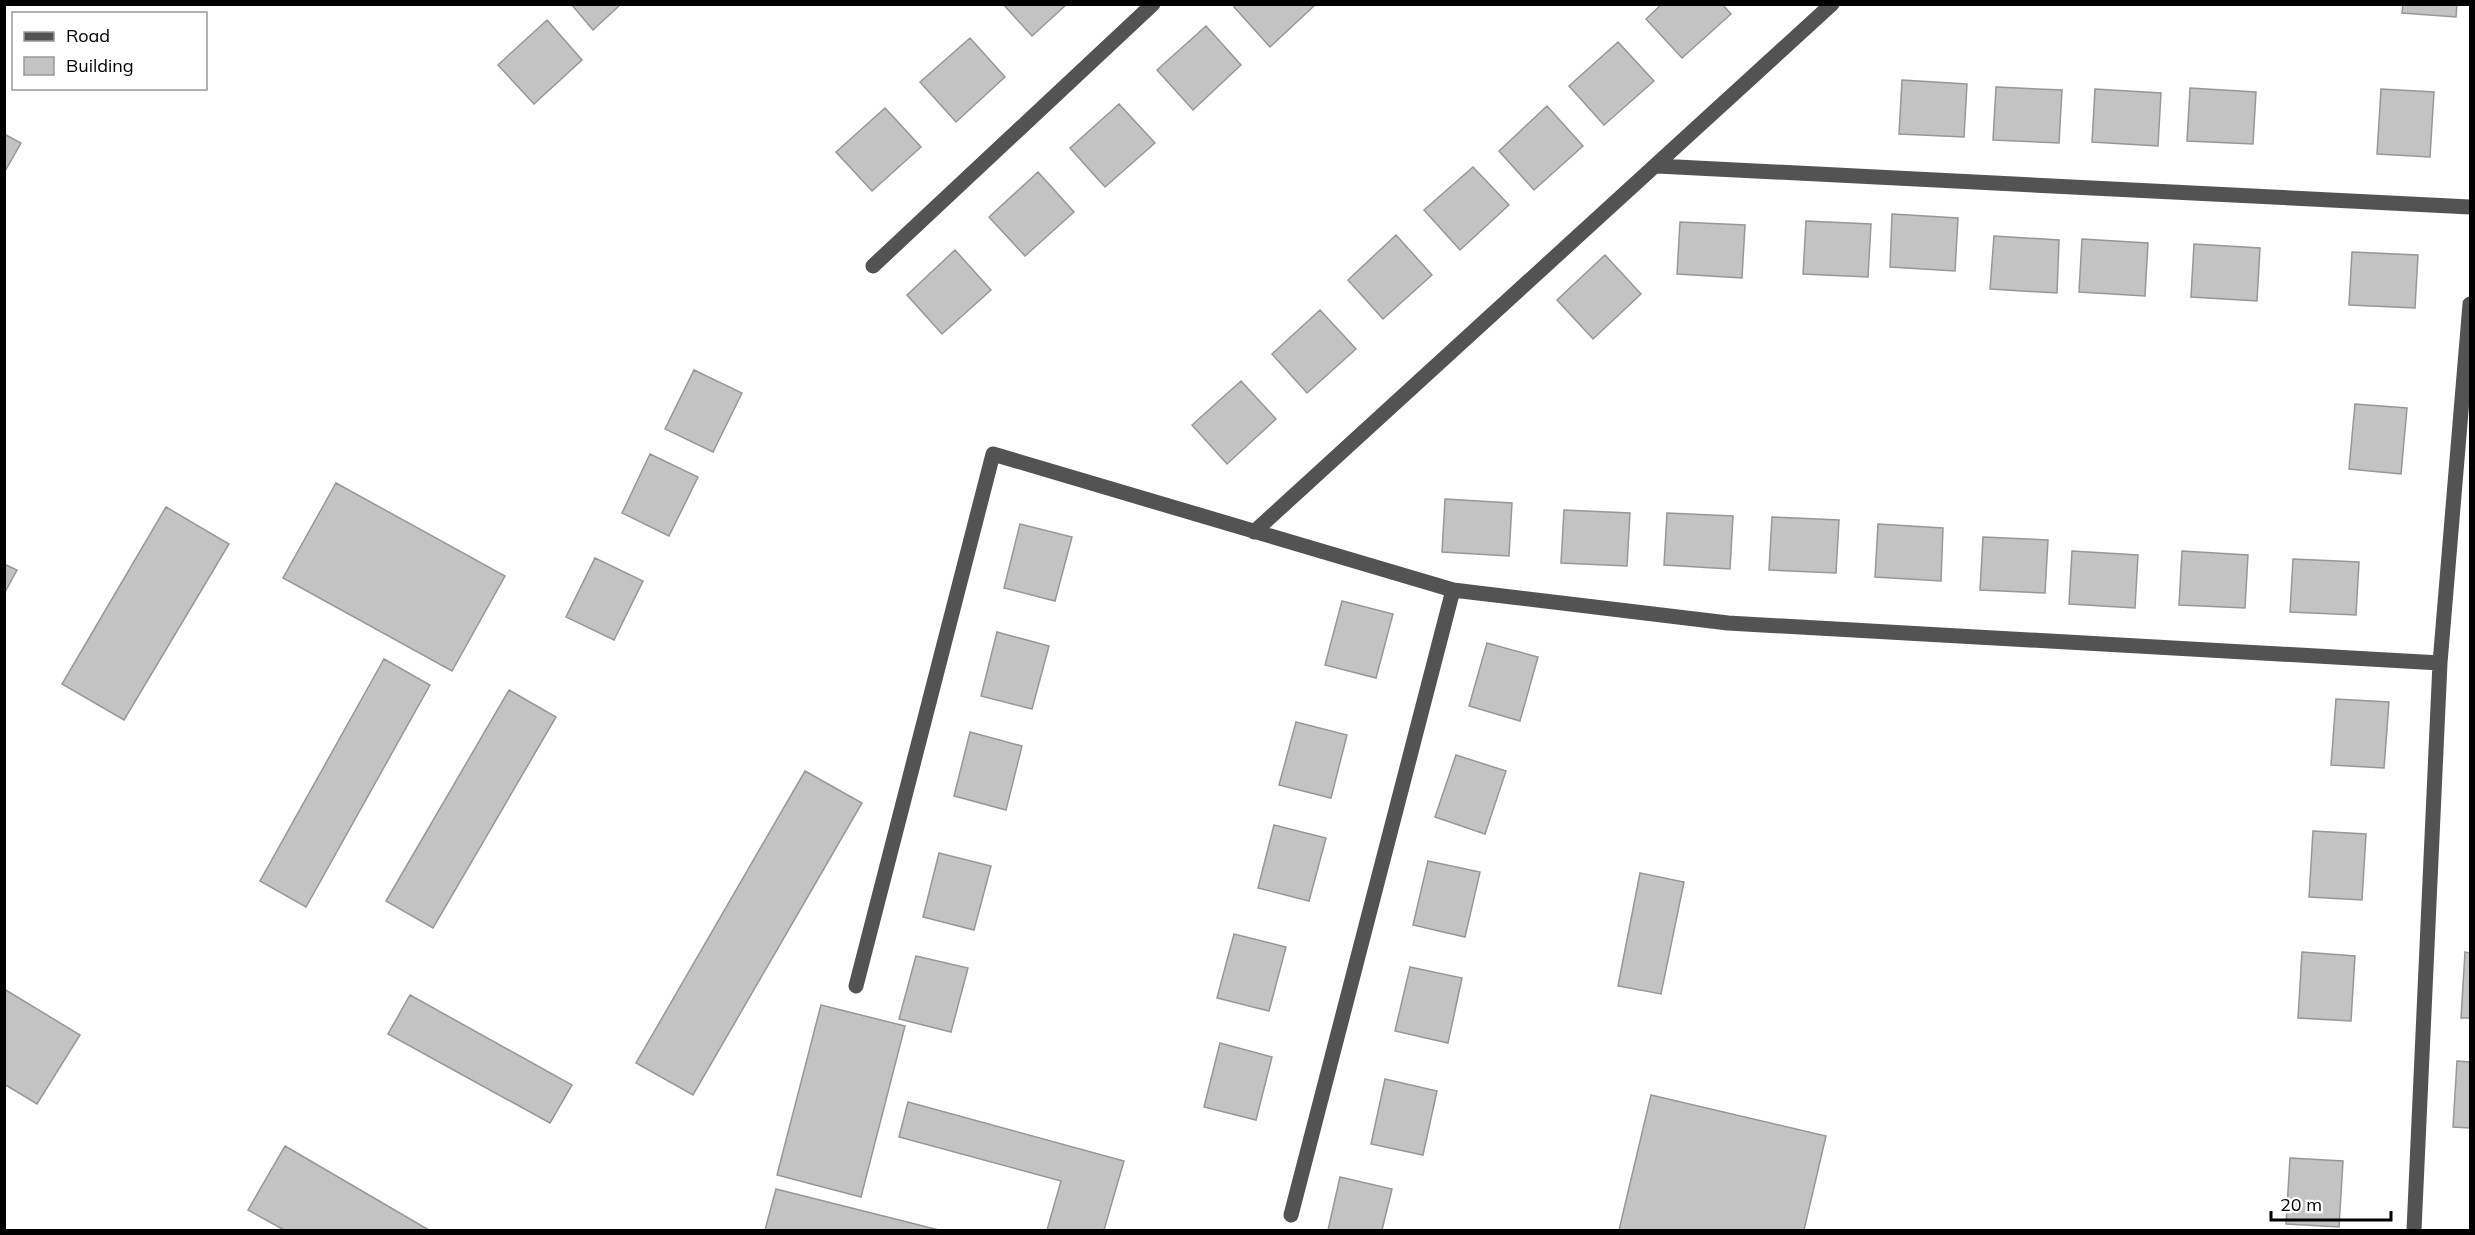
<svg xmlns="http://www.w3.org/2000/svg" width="2475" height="1235" font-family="Mulish,sans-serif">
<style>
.building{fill:#c3c3c3;stroke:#979797;stroke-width:1.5}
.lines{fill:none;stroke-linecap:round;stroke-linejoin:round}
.minor{stroke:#535353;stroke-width:15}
</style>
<rect width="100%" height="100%" fill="#fff"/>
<path class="building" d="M571,4H621L593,30Z
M1003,4H1067L1032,36Z
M1237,4H1316L1270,47L1234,7Z
M1662,4H1722L1731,14L1682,58L1646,19Z
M2403,4H2457L2456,17L2402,13Z
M547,20L582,60L534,104L498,65Z
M1206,26L1241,65L1193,110L1157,70Z
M970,38L1005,77L956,122L920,82Z
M1618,42L1654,81L1604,125L1569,86Z
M1902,80L1967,84L1964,137L1899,134Z
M1996,87L2062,90L2059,143L1993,140Z
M2190,88L2256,92L2253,144L2187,141Z
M2095,89L2161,93L2158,146L2092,142Z
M2381,89L2434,92L2430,157L2377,154Z
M1119,104L1155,143L1105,187L1070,148Z
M1547,106L1583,146L1534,190L1499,151Z
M885,108L921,147L872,191L836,152Z
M4,134L21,143L4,173Z
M1473,167L1509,205L1460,250L1424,210Z
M1038,172L1074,212L1025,256L989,217Z
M1892,214L1958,218L1955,271L1890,267Z
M1806,221L1871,224L1868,277L1803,274Z
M1680,222L1745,225L1742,278L1677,274Z
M1396,235L1432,275L1383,319L1348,280Z
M1994,236L2059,240L2057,293L1990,289Z
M2082,239L2148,243L2145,296L2079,292Z
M2194,244L2260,248L2257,301L2191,297Z
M955,250L991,290L942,334L907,295Z
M2352,252L2418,255L2415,308L2349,305Z
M1605,255L1641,294L1593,339L1557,300Z
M1320,310L1356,349L1307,393L1272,354Z
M694,370L742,393L713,452L665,429Z
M1241,381L1276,419L1227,464L1192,425Z
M2355,404L2407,408L2401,474L2349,469Z
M650,454L698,477L669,536L622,513Z
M336,483L505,576L452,671L283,578Z
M1445,499L1512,503L1509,556L1442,552Z
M166,507L229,544L124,720L62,684Z
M1564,510L1630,513L1627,566L1561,563Z
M1667,513L1733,516L1730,569L1664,565Z
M1772,517L1839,520L1836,573L1769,570Z
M1020,524L1072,537L1055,601L1004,588Z
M1878,524L1943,528L1941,581L1875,577Z
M1983,537L2048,540L2045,593L1980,590Z
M2072,551L2138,555L2135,608L2069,604Z
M2182,551L2248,555L2245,608L2179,605Z
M595,558L643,581L614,640L566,617Z
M2293,559L2359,562L2356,615L2290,612Z
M4,564L17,570L4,594Z
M1342,601L1393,614L1376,678L1325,665Z
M997,632L1049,646L1032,709L981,696Z
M1487,643L1538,657L1520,721L1469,706Z
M384,659L430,685L306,907L260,881Z
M509,690L556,717L433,928L386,901Z
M2336,699L2389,702L2384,768L2331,765Z
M1296,722L1347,735L1331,798L1279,785Z
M970,732L1022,746L1006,810L954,796Z
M1456,755L1506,771L1485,834L1435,817Z
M805,771L862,803L693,1095L636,1063Z
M1274,825L1326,838L1309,901L1258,888Z
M2313,831L2366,834L2362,900L2309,897Z
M939,853L991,866L974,930L923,917Z
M1428,861L1480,872L1465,937L1413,925Z
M1640,873L1684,882L1661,994L1618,986Z
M1234,934L1286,947L1269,1011L1217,998Z
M2302,952L2355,956L2351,1021L2298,1018Z
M2465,952L2470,953V1018H2461Z
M916,956L968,968L951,1032L899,1019Z
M1410,967L1462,978L1448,1043L1395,1031Z
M4,989L80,1035L37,1104L4,1084Z
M410,995L572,1085L550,1123L388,1034Z
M821,1005L905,1026L861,1197L777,1175Z
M1220,1043L1272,1057L1256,1120L1204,1107Z
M2457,1061L2470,1062V1128L2453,1127Z
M1385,1079L1437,1091L1423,1155L1371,1144Z
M1651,1095L1826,1136L1804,1230H1619Z
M908,1102L1124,1161L1104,1230H1047L1061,1181L899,1137Z
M285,1146L429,1230H284L248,1210Z
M2290,1158L2343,1161L2339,1227L2286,1224Z
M1340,1177L1392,1189L1382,1230H1328Z
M776,1189L939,1230H765Z"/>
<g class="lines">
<path class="minor" d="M1657,166L2470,207
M873,266L1153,4
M1254,532L1832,4
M856,986L993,454L1453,590L1728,623L2440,663
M1291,1215L1453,590
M2414,1230L2440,663L2470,304"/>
</g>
<rect width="2475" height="1235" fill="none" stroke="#000000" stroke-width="12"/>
<rect x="12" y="12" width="195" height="78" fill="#ffffff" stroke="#999999" stroke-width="1.5"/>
<rect x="24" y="32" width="30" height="9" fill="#535353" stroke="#999999" stroke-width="1.5"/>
<text x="66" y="42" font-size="18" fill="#000000">Road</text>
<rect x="24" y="57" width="30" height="18" fill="#c3c3c3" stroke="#999999" stroke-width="1.5"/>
<text x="66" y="72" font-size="18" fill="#000000">Building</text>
<path d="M2271 1211v9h120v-9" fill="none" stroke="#000000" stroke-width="3"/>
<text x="2280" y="1211" font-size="18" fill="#000000" stroke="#ffffff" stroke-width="4.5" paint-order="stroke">20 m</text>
</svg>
